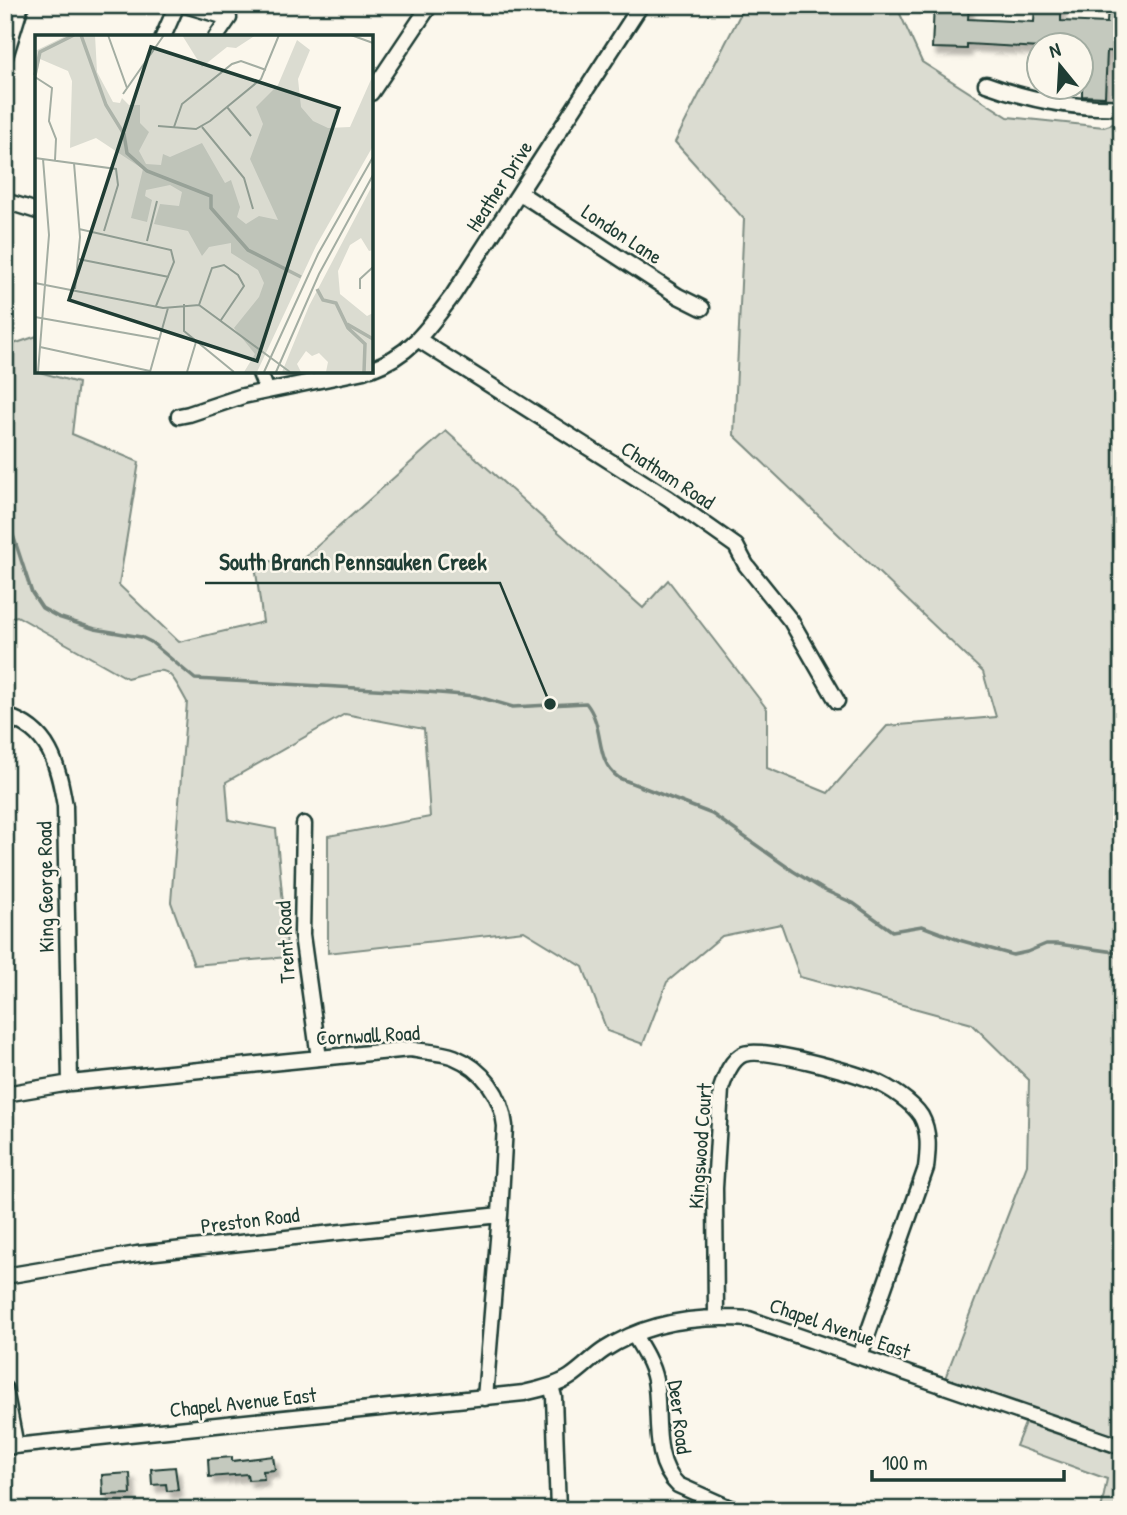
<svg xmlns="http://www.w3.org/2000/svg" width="1127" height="1515" font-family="'Patrick Hand',sans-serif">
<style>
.green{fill:#dbdcd1;stroke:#7d8c82;stroke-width:2}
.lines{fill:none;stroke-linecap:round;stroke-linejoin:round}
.stream{stroke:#74847b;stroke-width:3.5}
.building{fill:#c4c9be;stroke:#1f3d34;stroke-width:2;filter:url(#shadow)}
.minor-casing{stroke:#1f3d34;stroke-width:19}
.minor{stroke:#fbf7ec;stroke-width:14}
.labels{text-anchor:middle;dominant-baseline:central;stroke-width:5;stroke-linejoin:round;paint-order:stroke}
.street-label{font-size:21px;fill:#1f3d34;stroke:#fbf7ec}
.inset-river{fill:none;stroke:#adb4aa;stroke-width:3.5}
.inset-road{fill:none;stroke:#a3ada2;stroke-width:2}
.view{fill:#1f3d34;fill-opacity:0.15;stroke:#1f3d34;stroke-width:3.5}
.inset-edge{fill:none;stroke:#1f3d34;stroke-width:3.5}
.leader{fill:none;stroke:#1f3d34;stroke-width:2.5}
.callout-dot{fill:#1f3d34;stroke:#fbf7ec;stroke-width:2.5}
.callout-label{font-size:23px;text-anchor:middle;font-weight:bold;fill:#1f3d34;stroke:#fbf7ec;stroke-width:5;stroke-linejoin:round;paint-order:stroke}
</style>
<defs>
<filter id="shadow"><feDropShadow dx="4.5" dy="7" stdDeviation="2" flood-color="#0004"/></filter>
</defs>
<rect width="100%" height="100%" fill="#fbf7ec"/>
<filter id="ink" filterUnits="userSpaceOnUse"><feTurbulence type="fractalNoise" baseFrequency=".0143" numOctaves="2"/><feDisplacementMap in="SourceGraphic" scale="14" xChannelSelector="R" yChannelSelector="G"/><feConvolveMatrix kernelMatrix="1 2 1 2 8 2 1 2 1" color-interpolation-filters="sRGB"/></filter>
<g filter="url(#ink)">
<path class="green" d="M745,5H896L922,62L1008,117L1104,127L1122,121V1510H1101L1107,1479L1016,1446L1028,1416L944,1381L1027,1165L1029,1080L972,1024L800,977L781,924L722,936L667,982L643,1044L607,1031L583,967L524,931L328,953V836L430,817L424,729L345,714L226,782L229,820L276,829L288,957L194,965L171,902L187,702C166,664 169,667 127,678L17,616L5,619V347L37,336L36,371L78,383L72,434L139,462L119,585L179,642L263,622L254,558L295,566L446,431L643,608L668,580L767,709V768L828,793L887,726L996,717L983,672L734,435L744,219L675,142Z"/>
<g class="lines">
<path class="stream" d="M5,518L11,529L32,593L42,608L58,617L95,629L141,637L151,642L195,679L427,692L475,696L513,707L586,703C606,728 593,759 619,778L712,814L793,871L824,890L853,903L892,931L922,926L959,940L1013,955L1027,952L1046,944H1058L1122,953"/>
</g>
<path class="building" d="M934,5H969L968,19L1034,22L1035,5H1061V21L1107,23L1108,5H1122V52L1107,51L1105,97L1082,96V46H1040V48L967,44V49L932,48Z
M273,1456L275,1470L263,1471L264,1479L248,1480L247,1474L209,1477L208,1459L232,1457V1461Z
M175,1467L178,1490L167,1491L166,1484L152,1485L151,1469Z
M130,1473L131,1494L103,1495L102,1475Z"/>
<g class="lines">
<g class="minor-casing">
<path id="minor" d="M185,5L229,18L216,37
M163,37L177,5
M5,57L21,5
M986,84C1029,100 1075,109 1122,107
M371,93L430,5
M520,193L678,296L702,308
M5,201L37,211
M419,340L668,498L736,546L746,565L791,621L837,701
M371,369C412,354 428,328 453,295L641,5
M259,371L267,391
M179,416L189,414L243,396L364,371
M5,716C50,729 58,765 65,806L70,1083
M304,824L302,935L319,1058
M5,1094L70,1083L410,1049C424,1052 441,1052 454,1057C483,1069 502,1095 505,1126L500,1215L485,1398
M5,1276L137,1254L500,1215
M716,1316L715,1188L721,1089C725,1077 731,1059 744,1054C766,1047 851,1072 874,1081C889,1087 912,1102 921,1116C930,1132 928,1151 926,1168L860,1356
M634,1335C642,1348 652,1364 655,1380C661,1413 651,1460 678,1485L734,1510
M551,1386L554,1397L558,1510
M5,1389L16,1446
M5,1447L524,1393C539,1389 557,1386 570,1377C582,1369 592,1358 604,1350C648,1321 698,1315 749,1319L1122,1447"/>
</g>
<use href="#minor" class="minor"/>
</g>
</g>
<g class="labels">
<g class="street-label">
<text transform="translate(499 186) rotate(-57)">Heather Drive</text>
<text transform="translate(622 234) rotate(33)">London Lane</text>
<text transform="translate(668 475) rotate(33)">Chatham Road</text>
<text transform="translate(45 887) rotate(-91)">King George Road</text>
<text transform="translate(285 942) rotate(-93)">Trent Road</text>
<text transform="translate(368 1035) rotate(-3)">Cornwall Road</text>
<text transform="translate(700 1146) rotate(-86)">Kingswood Court</text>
<text transform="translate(250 1220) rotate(-7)">Preston Road</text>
<text transform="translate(840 1328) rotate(19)">Chapel Avenue East</text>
<text transform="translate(243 1402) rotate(-6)">Chapel Avenue East</text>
<text transform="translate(680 1417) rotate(83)">Deer Road</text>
</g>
</g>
<g transform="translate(35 35)">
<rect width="338" height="338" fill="#fbf7ec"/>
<path d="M33,0H60L62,37L78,67L85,68L87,63L94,70H105V88L114,97L104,116L111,129L126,130L128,119L135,122L167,108L190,148L196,145L205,172L202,182L211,189L224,181L243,185L215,124L228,89L221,72L243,50L262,5L275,15L263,44L266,72L278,86L293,93L315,92L338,40V111L281,211L222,337H209L220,319L199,293L224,262L229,248L223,235L196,218V208L174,212L167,221L153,196L119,189L125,169L144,171L147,157L135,150L111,155L110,161L117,165L112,187L96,183L108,134L61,103L35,113L37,46L33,36L5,24L0,50V16ZM147,0H221L201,13L192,12L167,32ZM338,149V215L334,216L326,203L315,210L303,236L305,259L332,281L338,278V337H291L293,327L284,318L277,321L271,316L262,329L266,337H247L274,271Z" fill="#dbdcd1"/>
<path class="inset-river" d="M46,0L71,70L89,99L92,118L112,136L176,161V173L213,215L266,242M0,40L5,17L39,0M282,254L288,265L301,268L313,293L330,309L329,337M312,289L338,304"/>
<path class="inset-road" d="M73,0L92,53M316,0L338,8M0,42L17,53L14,86L21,104L20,125M88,59L129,0M192,72L216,101M123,91L161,94L175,86L226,44L244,0M139,92L147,69L197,29L206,26L231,35M167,92L209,143L218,174M0,123L81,134L83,150L69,196M39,128L45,202L40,254M44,194L136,215L139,227L121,271M112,206L122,166M43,224L134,242M0,248L128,273L164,270L255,337M325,254V244L338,232M149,269V296L199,337M164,270L177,233L189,230L203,240L209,251L186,285M0,282L124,304M5,312L115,336M3,337L14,200L8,124M115,337L133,273M152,337L161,307M229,337L283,219L338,122M241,337L284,239L338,140"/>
<path class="view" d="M116,12L304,73L222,326L34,265Z"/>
<rect width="338" height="338" class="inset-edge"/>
</g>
<path class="leader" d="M550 704L500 583H205"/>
<circle class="callout-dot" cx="550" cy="704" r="7"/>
<g class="callout-label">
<text x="353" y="570">South Branch Pennsauken Creek</text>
</g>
<rect width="1127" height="1515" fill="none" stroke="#fbf7ec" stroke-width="28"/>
<rect x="14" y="14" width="1099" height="1487" fill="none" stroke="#1f3d34" stroke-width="2.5" filter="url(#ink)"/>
<g transform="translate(1060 66) rotate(342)"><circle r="33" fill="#fbf7ec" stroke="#a3ada2" stroke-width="2"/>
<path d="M0-5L12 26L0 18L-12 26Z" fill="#1f3d34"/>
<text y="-10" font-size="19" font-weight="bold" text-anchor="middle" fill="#1f3d34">N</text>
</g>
<path d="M872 1470v10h192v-10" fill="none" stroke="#1f3d34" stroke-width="3.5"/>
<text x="882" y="1470" font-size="21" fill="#1f3d34" stroke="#fbf7ec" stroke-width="5" paint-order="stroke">100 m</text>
</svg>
